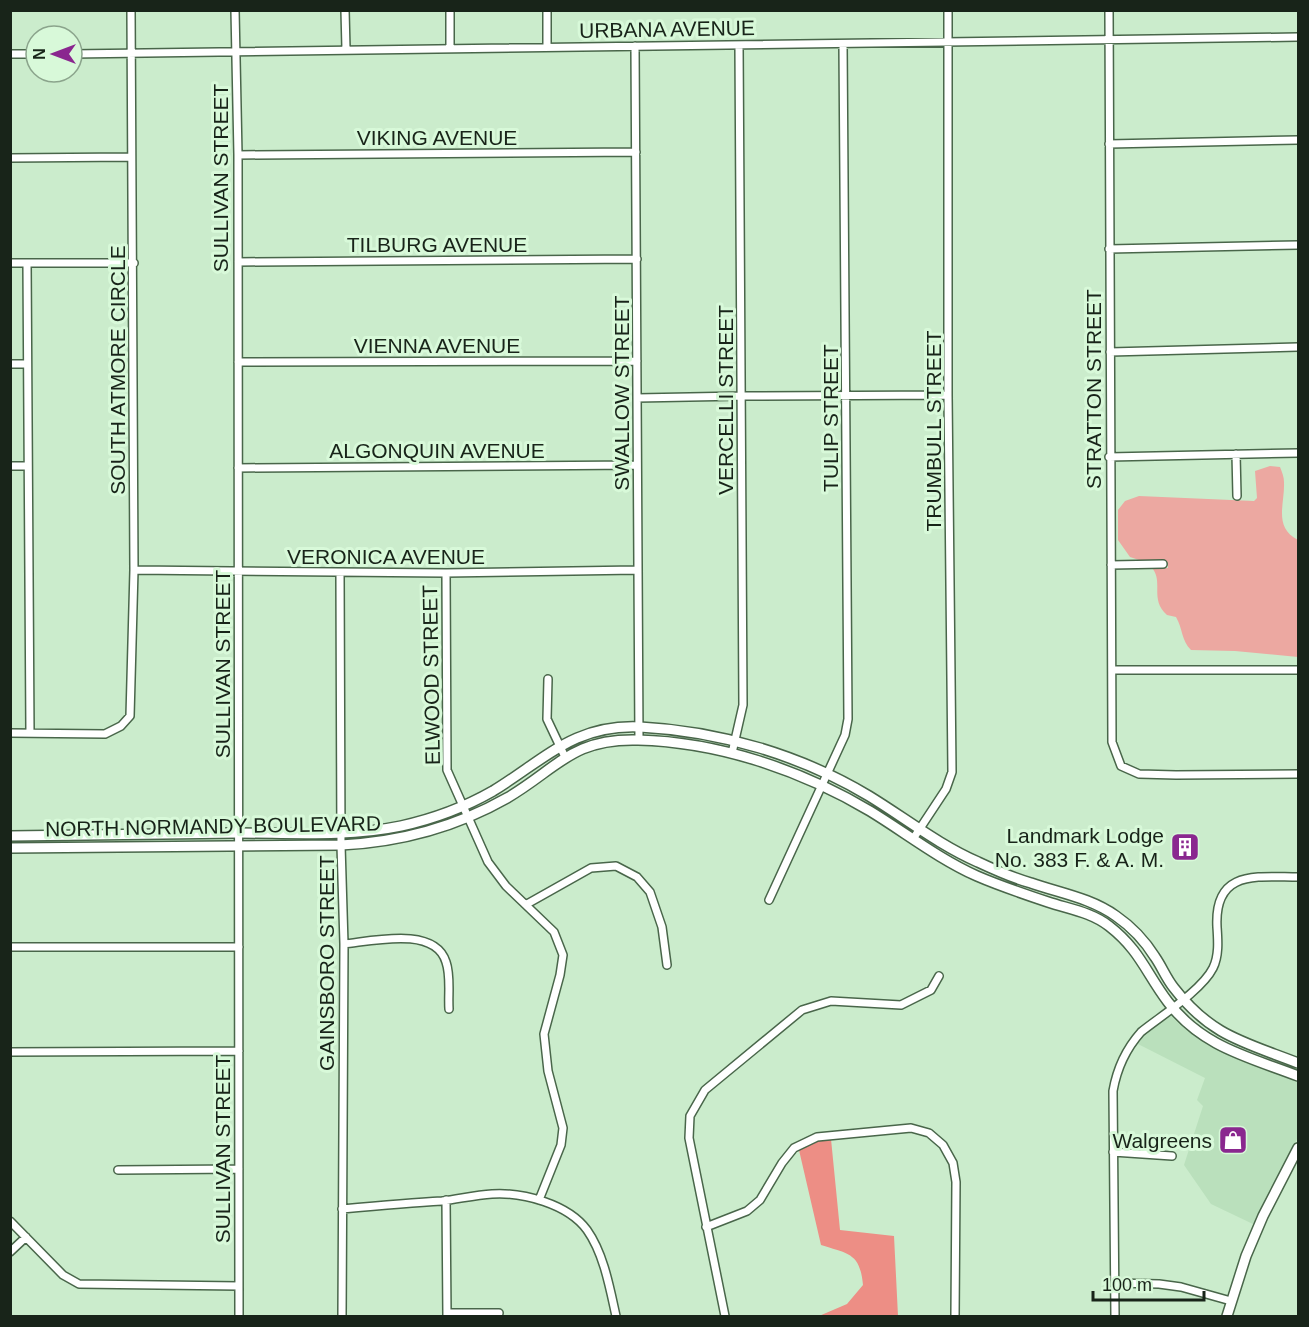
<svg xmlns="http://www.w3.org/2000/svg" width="1309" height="1327" font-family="Arial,sans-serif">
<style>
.built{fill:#bae0bc}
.green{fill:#eca8a1}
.forest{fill:#ed8e85}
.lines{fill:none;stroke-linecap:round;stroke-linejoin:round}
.street-casing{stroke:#49664a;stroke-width:10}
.secondary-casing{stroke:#49664a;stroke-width:12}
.street{stroke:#fff;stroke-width:7}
.secondary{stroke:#fff;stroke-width:9}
.labels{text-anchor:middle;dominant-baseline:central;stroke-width:6;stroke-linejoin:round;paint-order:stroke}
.street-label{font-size:21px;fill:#182419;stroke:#d8f9d9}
.poi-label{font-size:21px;fill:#182419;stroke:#d8f9d9;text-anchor:end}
</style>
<rect width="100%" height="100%" fill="#cbeccc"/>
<path class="built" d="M1172,1013L1193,1033L1218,1050L1239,1060L1298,1080V1137L1255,1225L1211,1204L1184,1165L1203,1106L1197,1100L1205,1078L1136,1043Z"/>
<path class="green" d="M1270,466L1280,467C1282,472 1284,477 1284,482C1285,504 1273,527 1298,540V657L1235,651L1191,650C1181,640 1183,629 1176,617L1167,615C1149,599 1164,582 1152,568H1168L1167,561H1142L1130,557L1118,540V510L1125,501L1139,496L1254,501L1257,498L1255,471Z"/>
<path class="forest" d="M831,1139L840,1230L894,1236L898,1316H819L847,1304L863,1285C860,1253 849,1254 821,1245L799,1150L818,1141Z"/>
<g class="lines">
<g class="street-casing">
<path id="street" d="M235,10L238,155L239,1316
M345,10L346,49
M450,10V49
M1109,10L1112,742L1121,766L1139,774L1176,775L1298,774
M635,46L639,740
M547,47V10
M10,54H36
M72,54L1298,37
M1109,144L1298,140
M238,155L636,152
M10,158L131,157
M1109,249L1298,245
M238,262L637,259
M10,263H134
M27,263L30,733
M1110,352L1298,347
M238,362L637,361
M10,364H27
M637,398L742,396L948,395
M1236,454L1237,496
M1109,457L1298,453
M10,466H28
M238,468L637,465
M1111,565L1163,564
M134,570L446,573L637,570
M340,573L341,845L344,944L342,1316
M446,573L447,770L488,862L506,886L554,932L563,955L560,975L544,1034L548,1071L563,1128L561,1145L539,1200
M1113,670H1298
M548,679L547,719L565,757
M10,733L105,734L121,726L130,716L134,570L131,10
M732,753L743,705L739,45
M913,839L946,789L952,772L948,395V10
M769,900L845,735L848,719L843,44
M527,904L591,868L616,866L637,877L650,892L662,927L667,965
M344,944C373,941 435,926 446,962C451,976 448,994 449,1009
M10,947H239
M10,1052L239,1051
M1113,1152L1172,1156
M118,1170L239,1169
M446,1200L447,1316
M342,1209C375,1206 408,1203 442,1201C459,1199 475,1195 492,1194C523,1192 568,1204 587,1230C604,1254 610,1289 616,1316
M10,1221L63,1275L79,1284L239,1286
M706,1227L747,1211L760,1200L782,1163L794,1148L817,1137L911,1128L929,1133L943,1145L953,1163L956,1182L955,1316
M10,1252L26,1237
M1115,1283L1159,1284L1181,1287L1231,1301
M447,1313H499
M725,1316L689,1138L690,1116L705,1090L802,1010L831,1001L901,1005L931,990L939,976
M1115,1316L1113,1091C1117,1068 1125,1050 1141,1032C1161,1016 1202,990 1213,968C1219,956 1218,941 1217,927C1214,869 1257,877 1298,877"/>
</g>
<g class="secondary-casing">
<path id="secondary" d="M10,836C86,835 162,834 238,833C292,833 348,837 401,826C433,819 465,807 493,791C544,760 574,724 640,727C719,731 801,755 869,796C905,818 939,845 978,862C995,870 1013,878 1031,883C1060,893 1091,898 1116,916C1132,927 1145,941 1155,957C1162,967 1166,978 1174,988C1211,1036 1244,1042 1298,1063
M10,848L341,845C400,842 456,827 507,798C558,768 572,738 638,740C719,742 801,770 870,811C906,833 939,859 977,876C1000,886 1024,894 1048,902C1069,909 1091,912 1109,926C1140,950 1146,973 1168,1002C1202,1047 1249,1057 1298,1076
M1227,1316L1246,1256L1263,1216L1298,1148"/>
</g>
<use href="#street" class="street"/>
<use href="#secondary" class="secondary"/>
</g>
<defs>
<g id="building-square" transform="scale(1.5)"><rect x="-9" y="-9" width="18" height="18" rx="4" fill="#8a278f" stroke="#d8f9d9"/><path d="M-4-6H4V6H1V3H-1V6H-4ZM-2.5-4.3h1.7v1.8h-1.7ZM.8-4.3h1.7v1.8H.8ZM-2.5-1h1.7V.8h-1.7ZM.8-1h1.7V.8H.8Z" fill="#fff"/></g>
<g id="shop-square" transform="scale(1.5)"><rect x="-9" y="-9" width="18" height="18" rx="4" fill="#8a278f" stroke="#d8f9d9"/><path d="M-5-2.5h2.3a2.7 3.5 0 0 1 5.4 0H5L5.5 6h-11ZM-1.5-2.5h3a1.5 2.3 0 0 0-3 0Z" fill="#fff"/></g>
</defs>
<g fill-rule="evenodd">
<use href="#building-square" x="1185" y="847"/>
<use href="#shop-square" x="1233" y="1140"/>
</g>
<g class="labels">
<g class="street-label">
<text transform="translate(667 29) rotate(-1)">URBANA AVENUE</text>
<text x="437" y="137">VIKING AVENUE</text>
<text transform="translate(220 178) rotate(-90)">SULLIVAN STREET</text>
<text x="437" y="244">TILBURG AVENUE</text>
<text x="437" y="345">VIENNA AVENUE</text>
<text transform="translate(117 370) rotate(-90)">SOUTH ATMORE CIRCLE</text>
<text transform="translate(1093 389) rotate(-90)">STRATTON STREET</text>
<text transform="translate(621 393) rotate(-90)">SWALLOW STREET</text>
<text transform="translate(725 400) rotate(-90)">VERCELLI STREET</text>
<text transform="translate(830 418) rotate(-90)">TULIP STREET</text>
<text transform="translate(933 431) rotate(-90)">TRUMBULL STREET</text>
<text x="437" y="450">ALGONQUIN AVENUE</text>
<text x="386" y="556">VERONICA AVENUE</text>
<text transform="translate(222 664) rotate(-90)">SULLIVAN STREET</text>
<text transform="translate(431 675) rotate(-91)">ELWOOD STREET</text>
<text transform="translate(213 826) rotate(-1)">NORTH NORMANDY BOULEVARD</text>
<text transform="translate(326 963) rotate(-90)">GAINSBORO STREET</text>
<text transform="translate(222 1149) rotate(-90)">SULLIVAN STREET</text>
</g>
<g class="poi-label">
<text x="1164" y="835">Landmark Lodge<tspan x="1164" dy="24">No. 383 F. &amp; A. M.</tspan></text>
<text x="1212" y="1140">Walgreens</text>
</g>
</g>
<rect width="1309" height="1327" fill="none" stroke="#182419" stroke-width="24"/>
<g transform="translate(54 54) rotate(270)"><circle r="28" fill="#d8f9d9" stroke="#8ba48c" stroke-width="1.5"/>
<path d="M0-4.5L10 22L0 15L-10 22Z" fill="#8a278f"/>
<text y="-9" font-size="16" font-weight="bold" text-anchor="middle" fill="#182419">N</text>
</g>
<path d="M1093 1291v9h111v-9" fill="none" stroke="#182419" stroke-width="3"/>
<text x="1102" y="1291" font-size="18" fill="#182419" stroke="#d8f9d9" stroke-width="4.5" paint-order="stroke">100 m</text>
</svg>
